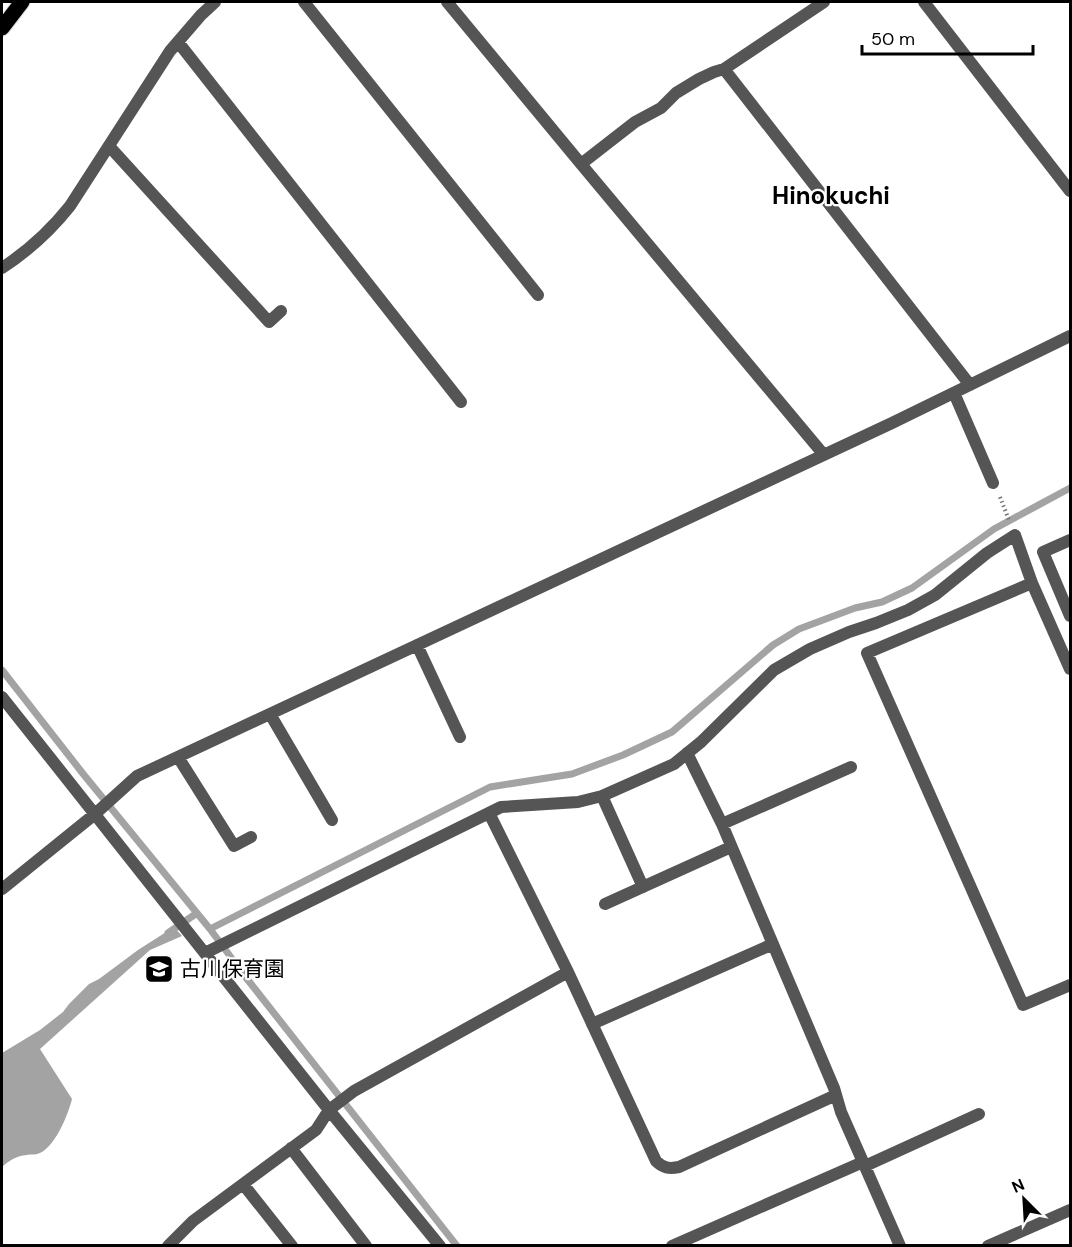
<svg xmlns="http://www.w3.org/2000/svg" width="1072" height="1247" font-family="'DM Sans','Noto Sans JP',sans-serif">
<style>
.water{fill:#a3a3a3}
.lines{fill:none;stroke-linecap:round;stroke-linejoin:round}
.stream{stroke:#a3a3a3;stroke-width:7}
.primary-casing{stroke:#dbdbdb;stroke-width:17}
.path{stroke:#777;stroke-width:4;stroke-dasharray:1.5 3;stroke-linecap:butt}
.street{stroke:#555;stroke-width:12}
.primary{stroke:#000;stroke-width:15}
.labels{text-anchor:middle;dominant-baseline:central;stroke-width:4.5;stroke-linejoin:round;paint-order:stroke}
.poi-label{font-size:21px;fill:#000;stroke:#fff;text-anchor:start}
.quarter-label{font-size:24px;font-weight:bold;fill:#000;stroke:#fff}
</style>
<rect width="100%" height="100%" fill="#fff"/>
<path class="water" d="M174,927L182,936L150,950L40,1049L72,1099C68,1115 54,1150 37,1154C34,1155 30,1154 27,1155C16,1156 10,1160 2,1167V1053L40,1030L63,1012L69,1004L89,984L99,979L138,950Z"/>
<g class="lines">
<path class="stream" d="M2,670L84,775L210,929L244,975L457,1246
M210,929L490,787L572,774L623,755L672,732L773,645L799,629L855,608L882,602L912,588L994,529L1070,488
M168,933L197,913"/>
<g class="primary-casing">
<path id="primary" d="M2,28L22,2"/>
</g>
<path class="path" d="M1000,497L1009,520"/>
<path class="street" d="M304,2L538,295
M447,2L581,164L635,122L661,108L676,93L699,79L714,72L724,69L970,385
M924,2L1070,191
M178,42L461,402
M724,69L824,2
M109,146L269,322L281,311
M581,164L824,455
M2,268C28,251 51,230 70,206L170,51L201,15L215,2
M954,393L993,483
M1070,540L1043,552L1070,616
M1032,583L867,653L1023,1005L1070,985
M417,645L460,737
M2,697L329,1110L440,1246
M270,714L332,820
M687,753L722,824L834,1088L841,1112L900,1246
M178,757L234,846L251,837
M602,796L643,887
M489,813L568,972L656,1161C663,1168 669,1169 679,1167L836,1095
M722,824L851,767
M2,889L95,814L137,776L892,423L1070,336
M605,904L731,847
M205,953L501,807L578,802L602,796L674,764L701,742L774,670L810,649L849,632L876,623L908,610L935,595L987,553L1015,535L1032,583L1070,669
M592,1024L773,944
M291,1148L366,1246
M865,1166L979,1114
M243,1184L292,1246
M168,1246L193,1221L316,1130L329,1110L354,1091L568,972
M672,1246L863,1162
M988,1246L1070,1210"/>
<use href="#primary" class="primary"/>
</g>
<defs>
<g id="school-square" transform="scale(1.5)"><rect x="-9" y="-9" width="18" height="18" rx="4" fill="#000" stroke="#fff"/><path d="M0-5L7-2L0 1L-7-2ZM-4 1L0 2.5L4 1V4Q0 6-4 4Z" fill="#fff"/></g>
</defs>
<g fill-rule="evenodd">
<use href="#school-square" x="159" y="969"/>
</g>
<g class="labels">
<g class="poi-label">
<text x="180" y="969">古川保育園</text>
</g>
<g class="quarter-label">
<text x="831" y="195">Hinokuchi</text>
</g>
</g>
<rect width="1072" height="1247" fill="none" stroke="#000000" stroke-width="6"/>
<g transform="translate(1024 1199) rotate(336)" stroke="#ffffff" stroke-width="4.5" paint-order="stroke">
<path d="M0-4.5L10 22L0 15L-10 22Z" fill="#000000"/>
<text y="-9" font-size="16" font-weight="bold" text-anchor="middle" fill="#000000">N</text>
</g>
<path d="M862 45v9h171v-9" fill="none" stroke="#000000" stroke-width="3"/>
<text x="871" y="45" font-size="18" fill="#000000" stroke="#ffffff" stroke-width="4.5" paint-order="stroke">50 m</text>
</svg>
